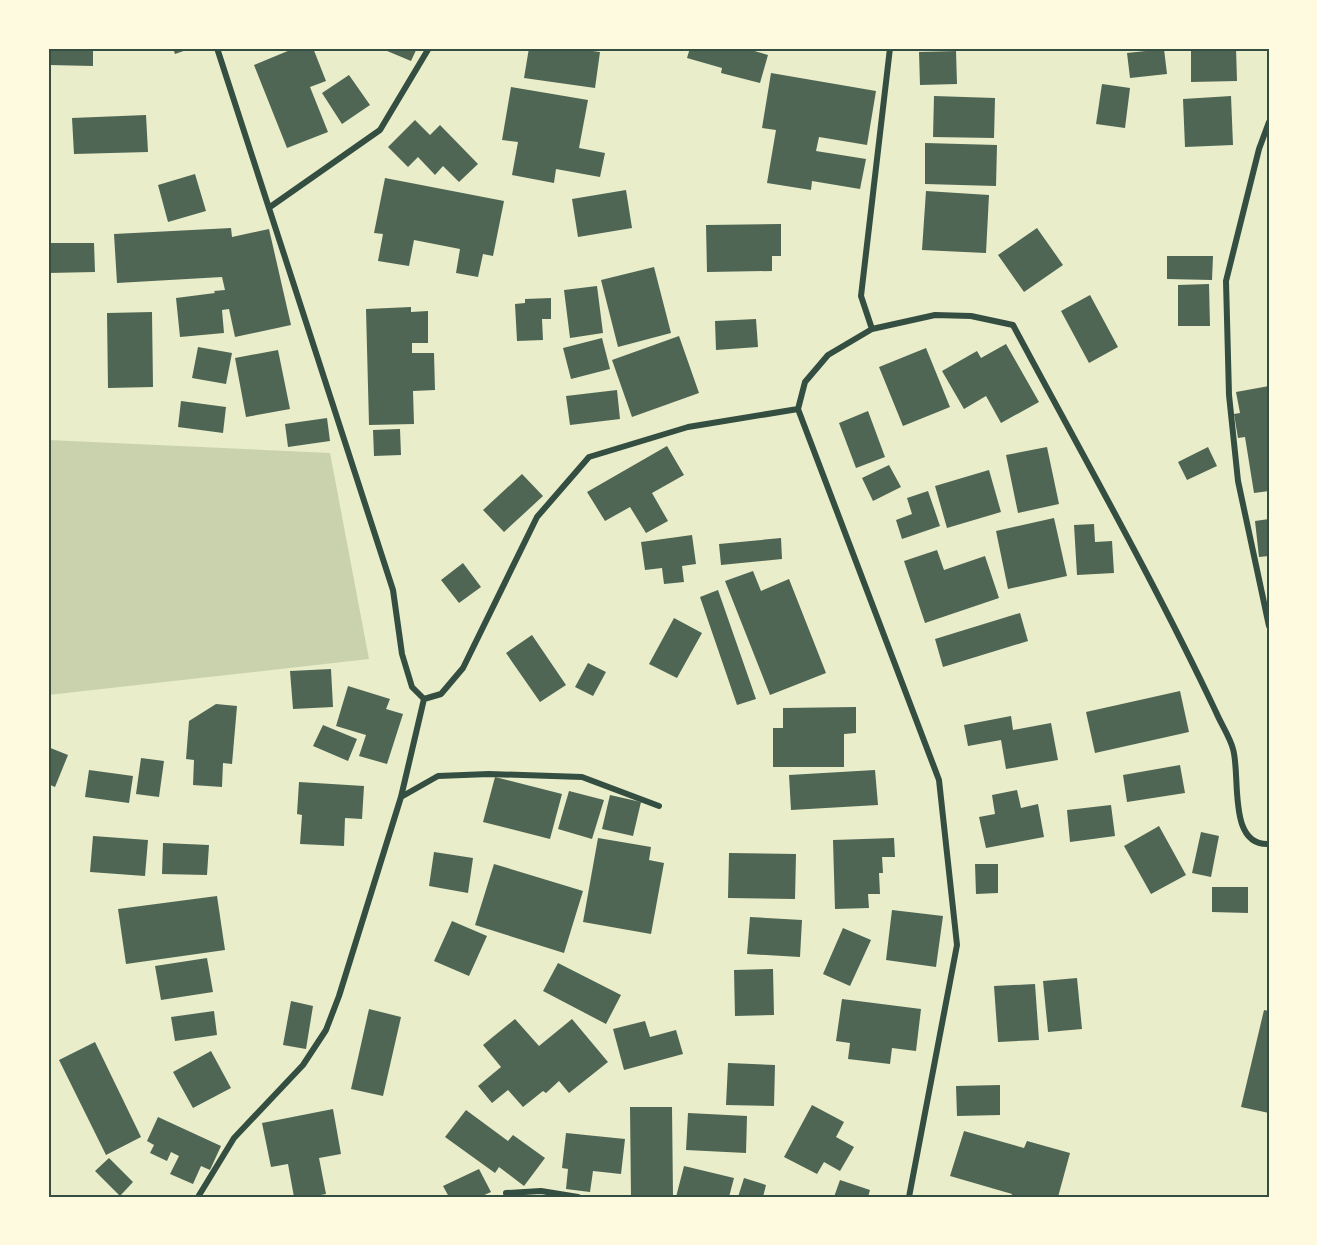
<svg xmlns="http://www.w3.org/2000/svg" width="1317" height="1245" font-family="'Asap Condensed',sans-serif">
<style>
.green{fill:#cad2ad}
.building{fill:#4f6655}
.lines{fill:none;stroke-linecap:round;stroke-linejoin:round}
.minor{stroke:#344e41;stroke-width:6}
.neatline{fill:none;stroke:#344e41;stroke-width:2}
</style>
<rect width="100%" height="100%" fill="#e9edc9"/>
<path class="green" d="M48,440L330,453L369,659L48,695Z"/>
<path class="building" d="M50,48H93V66L49,65Z
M173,48H192L175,54Z
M295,48L296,50L302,48H313L326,81L310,87L328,132L287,148L254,65Z
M380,48H417L411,61Z
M529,48H572L600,52L595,88L524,78Z
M690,48H744L768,55L760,83L721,73L722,68L687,58Z
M1191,48H1236L1237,81L1191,82Z
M1164,49L1167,74L1130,78L1127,53Z
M956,51L957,84L920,85L919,52Z
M771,73L876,91L867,145L819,137L816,151L866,159L860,189L812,181L811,190L767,183L776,130L762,128Z
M349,75L370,105L342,124L322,93Z
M1102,84L1130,88L1125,128L1096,124Z
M511,87L588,100L579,148L605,153L600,177L556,169L554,183L512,175L518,142L502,140Z
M934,96L995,98L994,138L933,137Z
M1231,96L1233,145L1185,147L1183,99Z
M146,115L148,152L74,154L72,118Z
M415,120L430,135L440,125L478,164L459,182L443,166L435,175L418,157L408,167L388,147Z
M925,143L997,145L996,186L925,184Z
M195,174L206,211L168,222L158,185Z
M385,178L504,201L493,256L483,254L478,277L456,273L460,249L414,240L409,266L378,261L383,234L374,233Z
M626,190L632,228L578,237L572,199Z
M926,191L989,195L986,253L922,250Z
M781,224V256H772V271L707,272L706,225Z
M231,228L232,237L269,229L291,325L235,337L229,309L222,310L224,333L180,337L176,298L215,293L214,291L225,290L222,277L117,283L114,234Z
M1037,228L1063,265L1024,292L998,255Z
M48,243H94L95,272L48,273Z
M1167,256H1213L1212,280L1167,279Z
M654,267L671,333L618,347L601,280Z
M1209,284L1210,326H1178V285Z
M597,286L603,333L570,338L564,290Z
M1090,295L1118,347L1089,363L1061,311Z
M551,298V319H542L543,340L517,341L515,304L525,303V299Z
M411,307V312L428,311V343H412V353H434L435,390L413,391L414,424L369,425L366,309Z
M152,312L153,387L108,388L107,313Z
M756,319L758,347L716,350L715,321Z
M679,336L699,393L632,417L612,360Z
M602,338L610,369L571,379L563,348Z
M1006,344L1039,402L1001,423L986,396L964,409L942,371L977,351L981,358Z
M198,347L232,353L226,384L192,378Z
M926,348L950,407L903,426L879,367Z
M278,350L290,409L246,417L235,358Z
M1269,386V491L1254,493L1245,437L1238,438L1234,414L1240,413L1236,392Z
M617,390L620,419L570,425L566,396Z
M181,401L226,407L223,433L178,427Z
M868,411L885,457L856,468L839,423Z
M327,418L330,441L288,447L285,424Z
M400,429L401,455L374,456L373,430Z
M667,446L684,475L652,493L668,521L646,533L630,507L605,521L587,492Z
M1047,447L1059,504L1018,513L1006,455Z
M1208,447L1217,466L1187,480L1178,462Z
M889,465L901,487L873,501L862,478Z
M989,470L1001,512L947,528L935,486Z
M522,474L543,496L504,532L483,510Z
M928,491L940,526L902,539L896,520L912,514L907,498Z
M1054,518L1067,576L1008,589L996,531Z
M1269,519V556L1259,557L1255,521Z
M1094,524L1095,542L1112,541L1114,573L1077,575L1074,525Z
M692,535L696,564L682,566L684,582L664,584L662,568L645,570L641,542Z
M781,538L782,559L721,565L719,544Z
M937,550L944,570L985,556L999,598L925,623L904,561Z
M463,563L481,587L459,603L441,580Z
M753,571L761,591L789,579L826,673L770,695L725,581Z
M718,590L756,699L737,705L700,597Z
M1020,613L1028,641L943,667L935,639Z
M674,618L702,633L677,678L649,664Z
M532,635L566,685L540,702L506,653Z
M588,663L606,672L593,696L575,687Z
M331,669L333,707L293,709L290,671Z
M348,686L390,699L386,709L403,714L387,764L359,756L366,735L336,726Z
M1180,691L1189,732L1095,753L1086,712Z
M216,704L237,706L232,764L223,763L222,787L193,785L194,760L186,759L189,721Z
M856,707V733L844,734V767H773V728H783V708Z
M1011,716L1013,730L1051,723L1058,760L1006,769L1001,740L968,746L964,725Z
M323,725L357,739L348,761L313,746Z
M48,747L68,755L55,787L48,784Z
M141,758L164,761L159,797L136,794Z
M1180,765L1185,793L1127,802L1123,775Z
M89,770L133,776L129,803L85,797Z
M875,770L878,805L791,810L789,775Z
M495,777L562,794L550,839L483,822Z
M299,782L364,786L362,819L345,818L344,846L300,844L302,815L297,814Z
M1017,790L1021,808L1038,804L1044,837L986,848L979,817L995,814L992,795Z
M569,791L604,800L592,839L558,829Z
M610,795L641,802L633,836L602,829Z
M1111,805L1115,836L1070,842L1067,810Z
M1159,826L1186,875L1151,894L1124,846Z
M1201,832L1219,836L1211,877L1192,873Z
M93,836L148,840L145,876L90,872Z
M598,838L651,847L649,860L664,863L651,934L583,922Z
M894,838L895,857H882L883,873H879L880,894H868L869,908L835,909L833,840Z
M163,843L209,845L207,875L162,874Z
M434,852L473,858L468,893L429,886Z
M729,853L796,854L795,899L728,898Z
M494,864L583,891L564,953L475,925Z
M975,864H998V893L976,894Z
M1212,887H1248V913L1212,912Z
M217,896L225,950L126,964L118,909Z
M892,910L943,916L936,967L886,960Z
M750,917L802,920L800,957L747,954Z
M452,921L487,936L469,976L434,961Z
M843,928L871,940L850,986L823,974Z
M207,958L213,992L161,1000L155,966Z
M558,963L621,995L606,1024L543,991Z
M773,969L774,1015L735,1016L734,970Z
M1077,978L1082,1029L1048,1032L1043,981Z
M1035,984L1039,1040L998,1042L994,986Z
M842,999L921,1009L916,1051L892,1048L890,1064L848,1059L850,1043L836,1041Z
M291,1001L313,1006L306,1049L283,1045Z
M369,1009L401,1017L383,1096L351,1089Z
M1264,1010L1269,1011V1113L1241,1107Z
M214,1011L217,1035L175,1041L171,1017Z
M515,1019L539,1046L572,1019L608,1062L569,1093L559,1081L546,1093L543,1091L523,1107L508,1090L492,1103L478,1086L501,1067L483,1045Z
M645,1021L650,1037L676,1030L683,1054L624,1070L613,1029Z
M95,1042L141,1137L106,1155L59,1060Z
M211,1051L231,1088L193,1108L173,1072Z
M728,1063L775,1065L774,1106L726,1105Z
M1000,1085V1115L957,1116L956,1086Z
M812,1105L844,1122L836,1137L854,1147L840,1171L824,1162L817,1174L784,1157Z
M630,1107H672L673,1197H631Z
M333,1109L341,1154L319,1158L326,1194L310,1197H294L288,1164L271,1167L262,1123Z
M466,1110L508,1141L513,1135L545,1158L524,1186L499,1167L495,1173L445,1137Z
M688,1113L747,1116L746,1153L686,1150Z
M158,1117L221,1146L210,1170L201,1166L193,1184L170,1174L179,1156L171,1152L167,1161L150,1153L154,1145L147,1141Z
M964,1131L1024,1148L1027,1141L1070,1153L1058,1197H1011L1012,1194L950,1176Z
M566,1133L625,1139L621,1174L593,1171L590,1192L566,1189L568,1169L562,1168Z
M109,1158L133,1182L120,1196L95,1171Z
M684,1166L734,1178L729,1197H676Z
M479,1169L491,1192L480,1197H449L443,1186Z
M744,1178L766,1185L763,1197H738Z
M840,1180L870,1190L868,1197H834Z"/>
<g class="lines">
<path class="minor" d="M217,48L393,590L402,654L412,687L424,699L441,694L463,668L537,517L589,457L688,427L798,409L805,382L828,355L872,329
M890,48L861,296L872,329L935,315L971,316L1013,325C1082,454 1154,581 1216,712C1221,724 1230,737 1233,749C1241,776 1227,846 1269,844
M1269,122L1259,149L1226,281L1229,395L1238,481L1269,626
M270,207L380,130L429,48
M798,409L939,780L957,945L909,1197
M401,797L438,776L489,774L582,777L659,806
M506,1193L541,1191L578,1197
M198,1197L234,1138L303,1065L326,1030L339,996L401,797L424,699"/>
</g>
<rect width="1317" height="1245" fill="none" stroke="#fefae0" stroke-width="99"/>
<rect x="50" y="50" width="1218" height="1146" class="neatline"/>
</svg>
